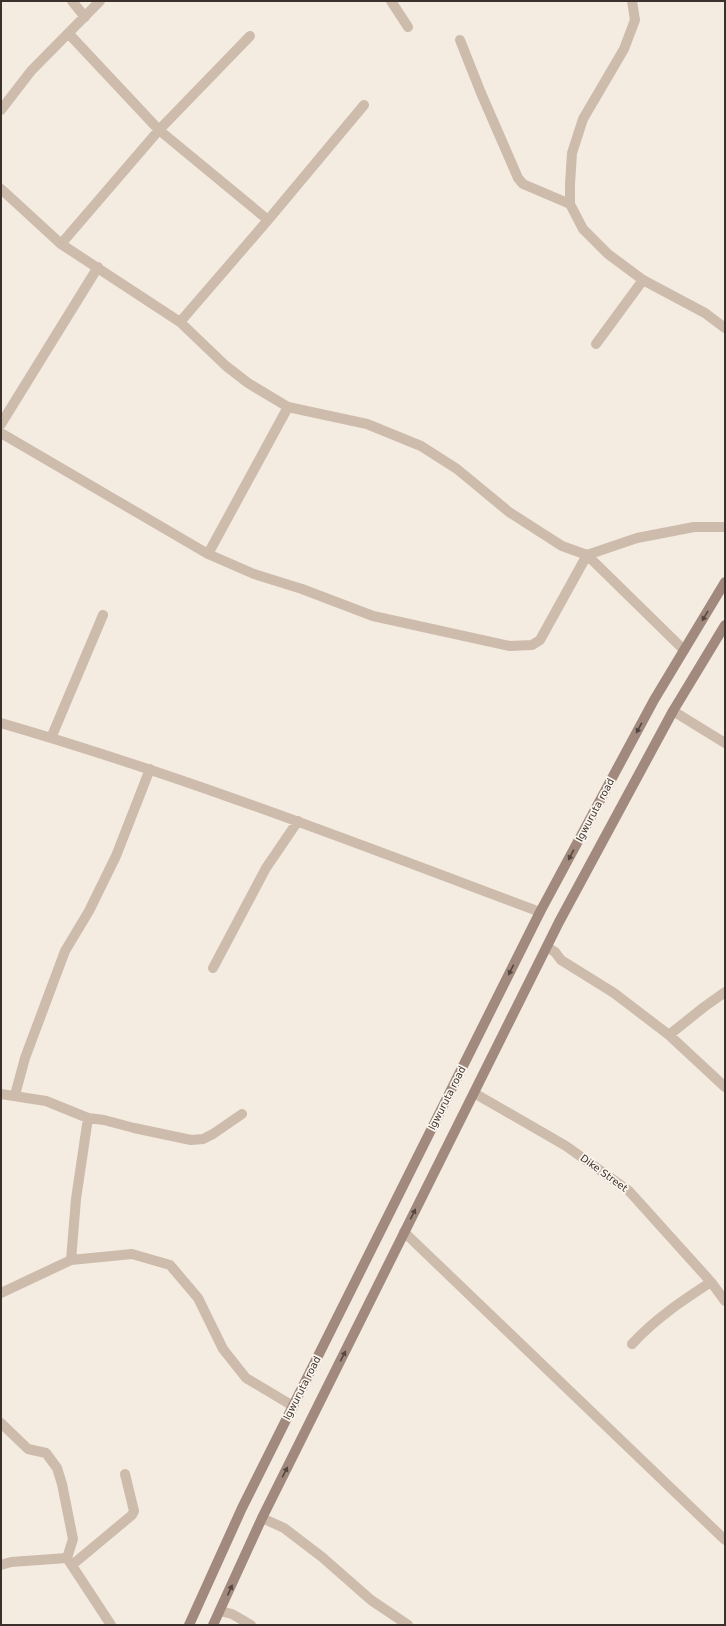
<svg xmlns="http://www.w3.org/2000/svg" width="726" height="1626" font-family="'DejaVu Sans',sans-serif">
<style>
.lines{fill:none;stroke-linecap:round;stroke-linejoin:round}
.street{stroke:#cdbbac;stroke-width:10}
.secondary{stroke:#a18a7d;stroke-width:10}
.oneway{fill:#544640}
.labels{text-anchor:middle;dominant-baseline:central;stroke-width:3.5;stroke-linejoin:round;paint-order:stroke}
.street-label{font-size:10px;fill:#3b302b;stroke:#fbf5ee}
</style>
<rect width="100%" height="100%" fill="#f4ebe1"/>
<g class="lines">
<path class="street" d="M72,1L85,17
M391,1L408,27
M632,1L635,20L624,49L583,119L572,153L570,184V204L583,229L608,254L643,280L705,313L725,328
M69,34L159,130L268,220
M460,40L481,93L518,178L523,184L570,204
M1,110L31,71L100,1
M1,189L61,244L180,322L226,366L248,383L288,407L367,424L421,446L457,469L509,512L562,546L587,555L637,538L694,527H725
M61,244L159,130L250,36
M180,322L268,220L364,105
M596,344L643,280
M1,424L98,267
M1,433L208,554L254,574L302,589L373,616L510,646L532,645L540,640L587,555L684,650
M208,554L288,407
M673,711L725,743
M1,723C184,776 361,845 540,912
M51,738L103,615
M547,947L555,952L561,960L614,993L669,1035L725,1087
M213,968L266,868L298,821
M669,1035L704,1007L725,992
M474,1093L566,1146L629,1191L711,1282L725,1301
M1,1094L46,1101L88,1118L104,1120L134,1128L191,1140L203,1139L213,1134L242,1114
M15,1095L25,1058L65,951L89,911L116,856L150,769
M404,1232L725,1540
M71,1260L76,1199L88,1118
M1,1293L71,1260L132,1254L170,1265L198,1298L223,1349L246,1378L293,1406
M632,1344C656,1318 682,1301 711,1282
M1,1423L28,1449L46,1453L57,1468L62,1484L73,1539L67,1558
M262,1518L284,1528L322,1557L371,1600L408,1625
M1,1565L11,1562L67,1558L111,1625
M72,1565L132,1515L134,1511L125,1474
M220,1611L232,1614L251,1625"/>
<path class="secondary" d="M189,1625L242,1508L540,912L654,700L725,582
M213,1625L262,1518L559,922L673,711L725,625"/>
</g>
<defs><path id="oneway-solid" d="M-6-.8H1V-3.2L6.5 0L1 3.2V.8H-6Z"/></defs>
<g class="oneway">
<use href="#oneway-solid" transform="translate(705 616) rotate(121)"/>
<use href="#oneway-solid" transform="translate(639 728) rotate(118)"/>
<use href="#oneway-solid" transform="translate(571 855) rotate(118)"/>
<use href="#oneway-solid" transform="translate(511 970) rotate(116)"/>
<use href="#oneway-solid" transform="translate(413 1214) rotate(-63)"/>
<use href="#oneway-solid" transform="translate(343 1356) rotate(-63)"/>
<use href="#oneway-solid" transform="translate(285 1472) rotate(-63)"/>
<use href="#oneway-solid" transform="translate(230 1590) rotate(-66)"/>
</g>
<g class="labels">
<g class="street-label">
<text transform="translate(595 810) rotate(-62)">Igwuruta road</text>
<text transform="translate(447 1098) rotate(-63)">Igwuruta road</text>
<text transform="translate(604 1173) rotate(36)">Dike Street</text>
<text transform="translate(302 1388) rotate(-63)">Igwuruta road</text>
</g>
</g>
<rect width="726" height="1626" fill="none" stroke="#3b302b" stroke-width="4"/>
</svg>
